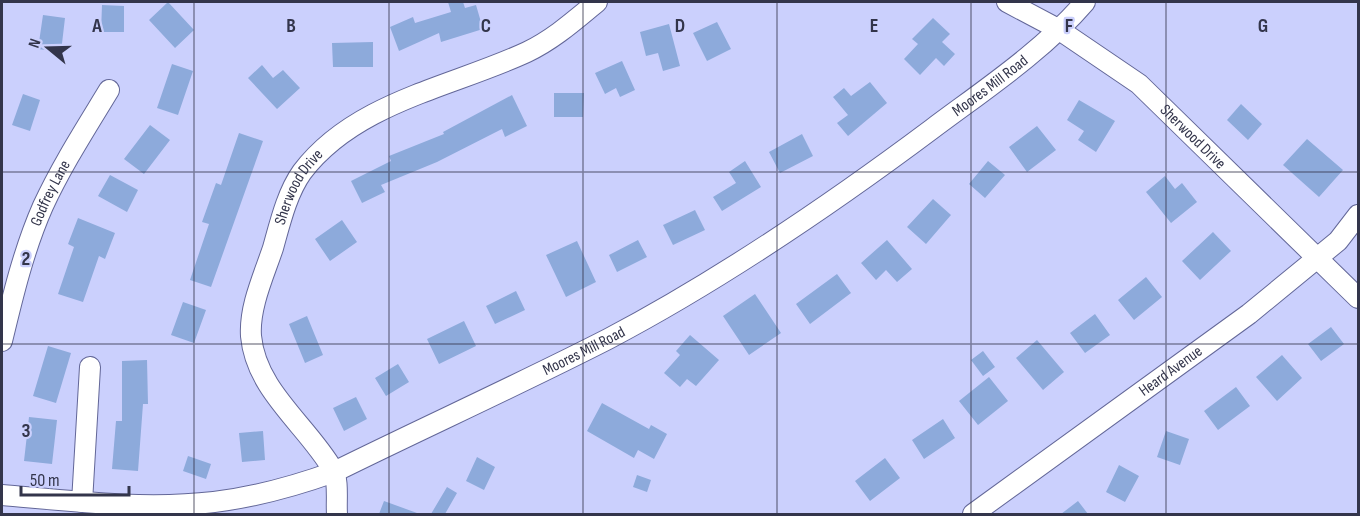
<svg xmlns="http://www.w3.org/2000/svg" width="1360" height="516" font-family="'Sofia Sans Condensed',sans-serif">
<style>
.building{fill:#8daadb}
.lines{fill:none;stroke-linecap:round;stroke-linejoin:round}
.minor-casing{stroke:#636798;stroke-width:22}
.minor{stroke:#fff;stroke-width:20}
.grid{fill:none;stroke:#33354b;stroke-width:1.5;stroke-opacity:0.55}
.labels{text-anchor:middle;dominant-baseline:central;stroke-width:4.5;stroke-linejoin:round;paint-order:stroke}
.street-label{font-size:16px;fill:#33354b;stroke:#cbd0fd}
.grid-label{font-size:20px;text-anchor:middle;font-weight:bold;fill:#33354b;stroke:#cbd0fd;stroke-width:4.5;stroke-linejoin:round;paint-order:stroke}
</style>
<rect width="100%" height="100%" fill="#cbd0fd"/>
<path class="building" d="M168,2L194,30L175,48L149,20Z
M448,2H463L465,8L476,5L483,29L441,42L439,33L399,51L390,27L413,17L415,23L451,12Z
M102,5L124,6V32H101Z
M43,15L65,18L61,52L38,49Z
M933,18L950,34L942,42L955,54L944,66L936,58L920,75L904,59L918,44L912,39Z
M717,22L731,49L707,61L693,33Z
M669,24L680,66L663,71L658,53L646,56L640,32Z
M373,42V67H333L332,43Z
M622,61L635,90L620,97L616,88L605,94L595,73Z
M172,64L193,71L178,115L157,108Z
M262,65L273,78L283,70L300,88L277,109L248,78Z
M870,82L887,103L848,136L837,123L848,115L833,97L844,88L851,96Z
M554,93H584L583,117H554Z
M23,94L40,100L30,131L12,125Z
M512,95L527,126L505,137L502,129L437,162L381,185L385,192L362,203L351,181L391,161L389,156L444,134L443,132Z
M1079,100L1115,121L1096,152L1078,140L1084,131L1067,120Z
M1241,104L1262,124L1248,140L1227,120Z
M150,125L170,140L144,174L124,159Z
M1037,126L1056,150L1027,172L1009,147Z
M239,133L263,141L211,287L190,280L209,224L202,222L216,183L221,185Z
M802,134L813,156L780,173L769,152Z
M1307,139L1343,170L1319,197L1283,165Z
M745,161L761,187L722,211L713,197L736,183L729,172Z
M988,161L1005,175L985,198L969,184Z
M110,175L138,190L127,212L98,196Z
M1165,176L1175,189L1182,183L1197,202L1171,223L1146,192Z
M933,199L951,215L926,244L907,227Z
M695,210L705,230L673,245L663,225Z
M78,218L115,233L105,259L99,256L83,302L58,294L74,247L68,244Z
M342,220L357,242L330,261L315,239Z
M1213,232L1231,251L1200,280L1182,261Z
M638,240L647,257L617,272L609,255Z
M887,240L912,269L897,282L886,270L876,280L861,263Z
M577,241L596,282L566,297L546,255Z
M837,274L851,293L810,324L796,304Z
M1146,277L1162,297L1134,320L1118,300Z
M516,291L525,310L495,324L486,306Z
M755,294L781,333L749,355L723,316Z
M183,302L206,310L194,343L171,335Z
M1095,314L1110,335L1085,353L1070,333Z
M307,316L323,355L305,363L289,324Z
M464,321L476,346L439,364L427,339Z
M1331,327L1344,344L1321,361L1308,344Z
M690,335L719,360L696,386L687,379L680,387L664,373L680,355L676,351Z
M1037,340L1064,372L1043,390L1016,358Z
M48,346L71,353L56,403L33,396Z
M983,351L995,367L983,376L971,360Z
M1282,355L1302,378L1277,401L1256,377Z
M147,360L148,404H143L138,471L112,469L116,421H122V361Z
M398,364L409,382L386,396L375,378Z
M989,377L1008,401L978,425L959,401Z
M1236,387L1250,406L1218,430L1204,411Z
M356,397L367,419L344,431L333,408Z
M602,403L649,429L651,425L667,434L654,459L638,450L634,458L587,431Z
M29,417L57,420L52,464L24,461Z
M943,419L955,438L924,459L912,440Z
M263,431L265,460L242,462L239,433Z
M1166,431L1189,439L1180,465L1157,457Z
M188,456L211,464L206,479L183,471Z
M477,457L495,467L484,490L466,481Z
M885,458L900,478L870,501L855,481Z
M1119,465L1139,476L1125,502L1106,492Z
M637,475L651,480L647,492L633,487Z
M447,487L457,493L445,514H431Z
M384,501L417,513V514H379Z
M1078,501L1088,514H1061Z"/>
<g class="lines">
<g class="minor-casing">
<g id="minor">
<path id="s1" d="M1007,2L1058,29L1139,84L1358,298"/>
<path id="s2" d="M2,341C13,295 24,249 43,206C62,165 86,128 109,90"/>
<path id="s3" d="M2,495C71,501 144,510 214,502C255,497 295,486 334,472C425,427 518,385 608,339C722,279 829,206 932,129C984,90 1043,51 1085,2"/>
<path d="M82,502L90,367"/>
<path id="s4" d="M337,514C336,502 339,480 333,470C307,425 256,391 251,336C249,307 264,275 273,248C280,223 287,193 302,172C355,102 452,87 527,52C554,39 575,20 597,2"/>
<path id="s5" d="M973,514L1249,314L1338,241L1358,215"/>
</g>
</g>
<use href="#minor" class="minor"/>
</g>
<path class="grid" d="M194,2V514M389,2V514M583,2V514M777,2V514M971,2V514M1166,2V514M2,172H1358M2,344H1358"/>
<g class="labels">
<g class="street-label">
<text stroke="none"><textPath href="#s3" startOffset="1100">Moores Mill Road</textPath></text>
<text stroke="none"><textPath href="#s1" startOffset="231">Sherwood Drive</textPath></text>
<text stroke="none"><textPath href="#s4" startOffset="362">Sherwood Drive</textPath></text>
<text stroke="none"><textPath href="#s2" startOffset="156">Godfrey Lane</textPath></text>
<text stroke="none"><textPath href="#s3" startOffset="614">Moores Mill Road</textPath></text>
<text stroke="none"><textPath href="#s5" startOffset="244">Heard Avenue</textPath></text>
</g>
</g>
<g class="grid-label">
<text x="97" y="32">A</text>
<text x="291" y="32">B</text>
<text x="486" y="32">C</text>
<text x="680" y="32">D</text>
<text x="874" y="32">E</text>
<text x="1069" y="32">F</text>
<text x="1263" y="32">G</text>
<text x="26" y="265">2</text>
<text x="26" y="437">3</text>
</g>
<rect width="1360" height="516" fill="none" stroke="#33354b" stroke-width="6"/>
<g transform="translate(48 48) rotate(289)" stroke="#cbd0fd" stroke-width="4.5" paint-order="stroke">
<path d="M0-4.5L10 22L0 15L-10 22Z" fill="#33354b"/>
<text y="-9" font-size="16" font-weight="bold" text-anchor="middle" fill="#33354b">N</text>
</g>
<path d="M21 486v9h108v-9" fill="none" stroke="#33354b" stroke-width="3"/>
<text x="30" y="486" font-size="18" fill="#33354b" stroke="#cbd0fd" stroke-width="4.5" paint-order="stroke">50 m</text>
</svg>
